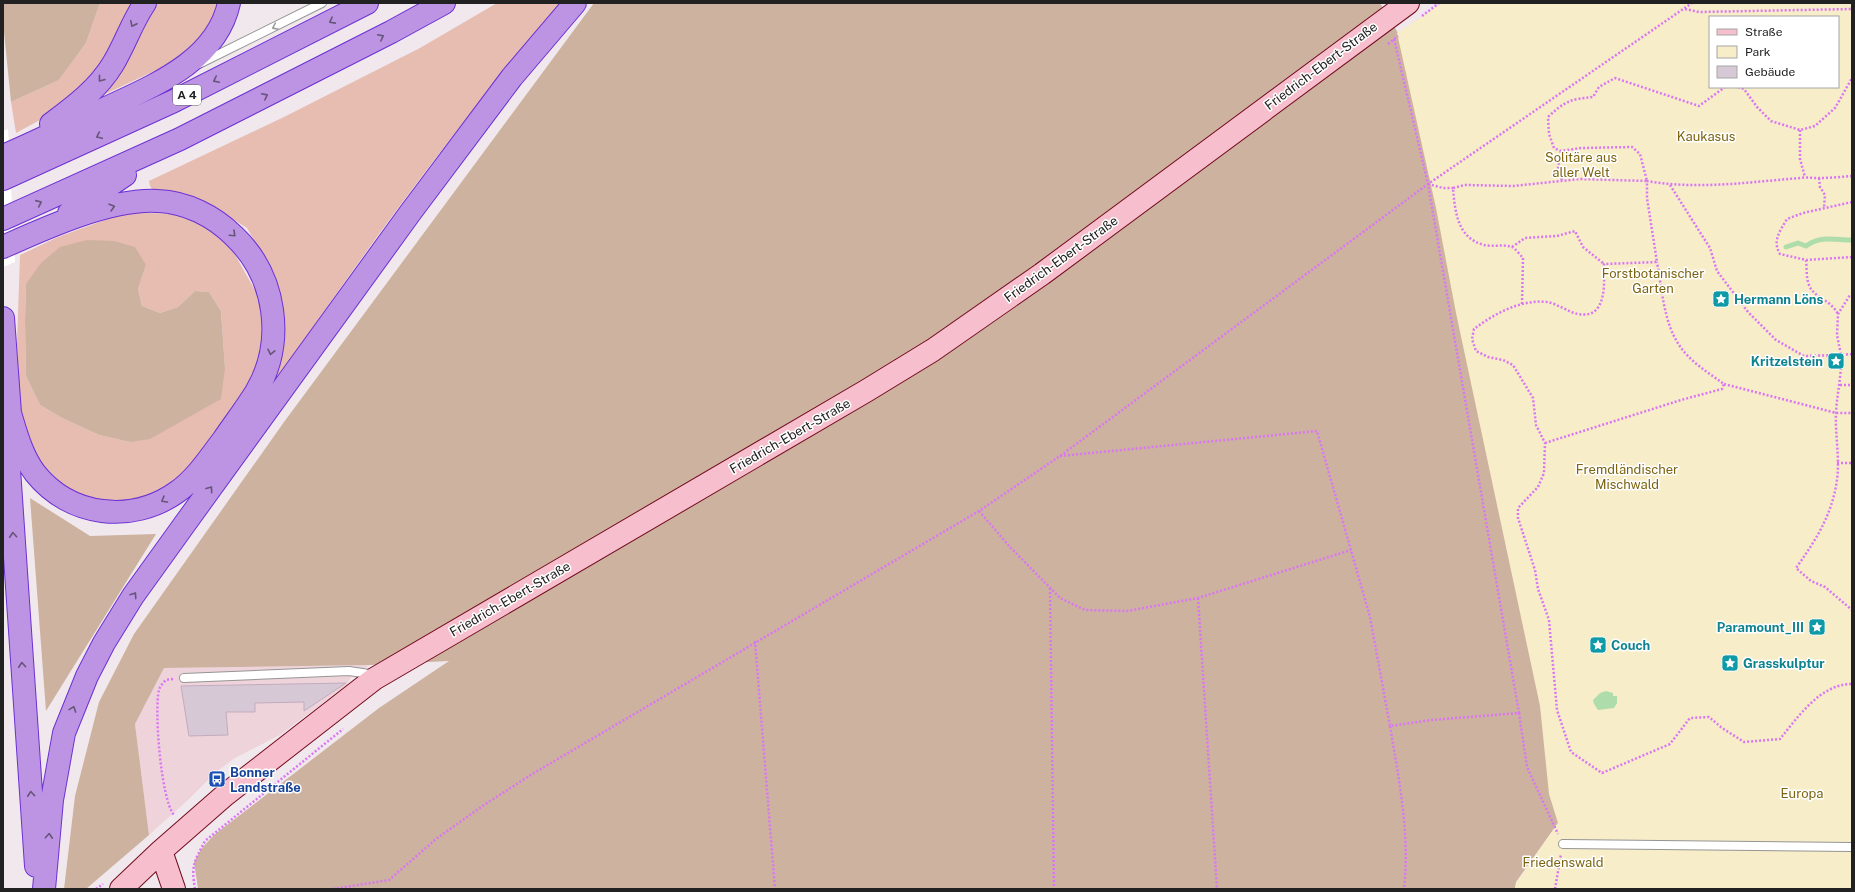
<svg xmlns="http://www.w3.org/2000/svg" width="1855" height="892" font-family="'Public Sans',sans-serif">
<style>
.farmland{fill:#eed4da}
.grass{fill:#e7bcb1;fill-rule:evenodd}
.forest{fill:#cdb29f;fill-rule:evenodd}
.park{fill:#f7edc8;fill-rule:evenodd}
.water{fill:#aedcab}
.pier{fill:#fff}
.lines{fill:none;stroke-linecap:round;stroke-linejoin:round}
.stream{stroke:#aedcab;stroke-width:5}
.building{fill:#d7c8d5;stroke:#c2abbe}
.lane-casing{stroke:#959595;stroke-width:10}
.secondary-casing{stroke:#740b1f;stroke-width:24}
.highway-casing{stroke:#6b31d3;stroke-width:24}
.path{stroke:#da76f3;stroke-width:2.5;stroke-dasharray:2 2;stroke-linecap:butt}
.lane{stroke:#fff;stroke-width:8}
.secondary{stroke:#f7bfcd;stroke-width:22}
.highway{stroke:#bd94e3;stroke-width:22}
.oneway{stroke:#675578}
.oneway2{stroke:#9b9b9b}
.labels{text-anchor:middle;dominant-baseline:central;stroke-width:3;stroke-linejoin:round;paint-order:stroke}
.shield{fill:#fff;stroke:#646464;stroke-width:1}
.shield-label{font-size:12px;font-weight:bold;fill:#212121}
.street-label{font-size:13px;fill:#212121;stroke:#fff}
.park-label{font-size:13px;fill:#7c6512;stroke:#fff}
.culture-label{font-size:13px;font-weight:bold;fill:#0d838f;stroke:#fff;text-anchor:start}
.transit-label{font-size:13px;font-weight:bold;fill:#164399;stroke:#fff;text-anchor:start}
</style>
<rect width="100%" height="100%" fill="#f0e8ed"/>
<path class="farmland" d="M370,665L351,677L347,685L280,735L235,758L216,772L188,800L149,835L135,724L164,668Z"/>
<path class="grass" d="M100,3H132L99,66L81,87L49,115L16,133L11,102L59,80L86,43Z
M157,3H220L217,13L201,39L180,59L101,96L131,54Z
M497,3H562C457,123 363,253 274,384L285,331L276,278L247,228L204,201L155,193L150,186L149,181L284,117L420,48Z
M127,212L172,214L209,227L234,253L261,301L265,335L253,377L223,425L187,473L136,502L94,499L69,491L36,457L21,422L17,343L20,255L58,237ZM146,265L138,289L142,306L160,313L178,307L195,291L209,292L221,311L225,368L130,442L99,435L62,418L40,405L26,376L25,321L26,284Z"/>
<path class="forest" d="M3,3H100L86,43L59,80L11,102L3,22Z
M594,3H1380L1398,33L1442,3H1852V426L1558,823L1516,882L1515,889H198L194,862L202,848L214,835L379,708L449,661L370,665L164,668L135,724L149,835L86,889H64L75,796L99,702L134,634L284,422ZM1710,17H1838V87H1710Z
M87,240L114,241L135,247L146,265L138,289L142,306L160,313L178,307L195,291L209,292L221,311L225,368L221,399L150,439L130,442L99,435L62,418L40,405L26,376L25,321L26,284L41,263L60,247Z
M30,498L90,536L156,534L46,711Z"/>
<path class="park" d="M1442,3H1852V889H1515L1516,883L1558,823L1549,794L1540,706L1456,313L1436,208L1397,33ZM1710,17H1838V87H1710Z"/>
<path class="water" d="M1606,691L1613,693V696H1617V703L1614,708L1598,710L1594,704L1593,700L1600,693Z"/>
<path class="pier" d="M8,129L15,262L3,267V131Z"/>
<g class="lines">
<path class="stream" d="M1786,247L1798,243L1806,246C1821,235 1835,240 1852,240"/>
</g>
<path class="building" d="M346,683L304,711V702L255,703V712H226L228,735L189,736L181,686Z"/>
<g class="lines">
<g class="lane-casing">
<path id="lane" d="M199,64L322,3
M184,678L349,671L369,674L372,677
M1563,844L1852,847"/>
</g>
<g class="secondary-casing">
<path id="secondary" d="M161,851L174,889
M121,889L161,851L225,795L374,679L866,391L933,350L1042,274L1408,3"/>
</g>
<g class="highway-casing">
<path id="highway" d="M51,124C74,107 98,89 113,64C125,44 132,22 145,3
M3,156C36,142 68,126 100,111C150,87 216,63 229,3
M3,179L174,101L367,3
M69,213L125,175
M3,219L180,139L391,32L444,3
M3,247C45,228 111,198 158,201C186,202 214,216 234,236C276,276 286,341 256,392C246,408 234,424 223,440C209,458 196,479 177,492C132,524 70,517 35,473C22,456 16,433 10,413
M3,318L10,413L9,469L36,866
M44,889L52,800L64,733L87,676L104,643L133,596L184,525L410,213L512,77L575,3"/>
</g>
<path class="path" d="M1685,9L1699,12L1852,9
M1422,16L1439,3
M1394,39L1428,184L1519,713
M1388,44L1398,36
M1738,87L1744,89L1757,107L1771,121L1800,130L1815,126L1835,108L1852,78
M1800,130V159L1805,177
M1561,151L1558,167L1562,180
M1852,176C1841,177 1829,178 1818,178C1812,178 1806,177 1800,178C1749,182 1698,190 1647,181V198L1657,262L1604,264C1604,281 1608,320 1578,314C1568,312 1558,304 1547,302C1521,299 1494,314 1474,329L1472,339L1476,351L1488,357L1503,360L1513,365L1533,398L1536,425L1545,443L1544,473L1538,487L1518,508V518L1535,570L1538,589L1549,620L1557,710L1571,752L1602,773L1670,744L1690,718L1709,717L1722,728L1744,742L1780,739C1798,717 1820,684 1852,684
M1819,178L1820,187L1825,195L1824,208
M1428,184L1443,188H1453
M1670,185L1710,248L1717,271L1748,312L1776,340L1804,356L1841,355L1837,335L1838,314L1850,295H1852
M1852,202L1803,213L1787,219C1780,231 1772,241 1780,254L1806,260L1852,257
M1512,247L1525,238L1557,236L1575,231L1583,247L1604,264
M1806,260C1807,268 1806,278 1809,285C1814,298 1830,299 1838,314
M1522,304L1523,258C1520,255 1516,249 1512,247C1504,244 1492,247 1484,245C1457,238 1455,211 1453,188L1465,185L1513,186L1580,179L1647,181L1640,154L1632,147L1581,148L1561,151L1554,148L1549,134L1548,117C1565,101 1571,99 1593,97L1599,87L1615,78L1699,106L1725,87
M1852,354L1841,355C1842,374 1837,393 1836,413C1835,435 1840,458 1837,480C1832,515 1816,540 1796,568L1811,581L1825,587L1852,610
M1724,384L1836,413H1852
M1840,385H1852
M1545,443L1681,400L1722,389L1724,384C1713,376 1700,368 1690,358C1664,334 1663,295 1657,262
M1060,456L1317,431L1370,617L1390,726L1431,720L1519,713L1527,767L1558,834
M1837,463H1852
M979,511L1010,547L1060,598L1085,610L1127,611L1198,598L1351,550
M1050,588L1054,889
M1198,598L1217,889
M755,641L775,889
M173,679L166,680C163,683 160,686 159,690C154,710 161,800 174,815
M1390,726C1399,780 1410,834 1404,889
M96,889L103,884
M195,889C191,865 194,862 205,841L343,729
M333,889L389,880L436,839L484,805L534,773L979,511L1060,456L1428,184L1692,3
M1555,889L1561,854"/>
<use href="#lane" class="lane"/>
<use href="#secondary" class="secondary"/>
<use href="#highway" class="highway"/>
</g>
<defs><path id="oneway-chevron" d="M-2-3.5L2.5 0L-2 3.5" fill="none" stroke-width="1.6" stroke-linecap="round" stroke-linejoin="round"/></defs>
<g class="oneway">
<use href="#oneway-chevron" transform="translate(332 21) rotate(152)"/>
<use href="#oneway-chevron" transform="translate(133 24) rotate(116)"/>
<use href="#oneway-chevron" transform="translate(381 37) rotate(-27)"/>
<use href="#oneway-chevron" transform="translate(101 79) rotate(128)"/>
<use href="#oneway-chevron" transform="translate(216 80) rotate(154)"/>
<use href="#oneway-chevron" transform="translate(265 96) rotate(-27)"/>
<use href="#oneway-chevron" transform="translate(99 136) rotate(155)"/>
<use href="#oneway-chevron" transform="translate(39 203) rotate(-24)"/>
<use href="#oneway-chevron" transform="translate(112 207) rotate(-16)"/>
<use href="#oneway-chevron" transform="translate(233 234) rotate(43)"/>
<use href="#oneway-chevron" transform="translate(271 352) rotate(102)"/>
<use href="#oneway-chevron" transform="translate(210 489) rotate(-54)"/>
<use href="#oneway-chevron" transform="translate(164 500) rotate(150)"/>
<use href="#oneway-chevron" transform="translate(13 535) rotate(-94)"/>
<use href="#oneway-chevron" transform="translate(134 595) rotate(-56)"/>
<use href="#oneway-chevron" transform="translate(22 665) rotate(-94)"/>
<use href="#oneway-chevron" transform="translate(73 709) rotate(-70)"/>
<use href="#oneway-chevron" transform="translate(31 794) rotate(-94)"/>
<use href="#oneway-chevron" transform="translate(49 836) rotate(-86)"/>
</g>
<use class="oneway2" href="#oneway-chevron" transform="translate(275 27) rotate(154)"/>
<defs>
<g id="sight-square" transform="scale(0.9)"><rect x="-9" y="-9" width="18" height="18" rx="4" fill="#0f9aa8" stroke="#fff"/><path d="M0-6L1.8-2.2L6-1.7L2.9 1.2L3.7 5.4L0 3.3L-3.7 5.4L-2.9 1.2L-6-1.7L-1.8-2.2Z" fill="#fff"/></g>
<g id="bus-square" transform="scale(0.9)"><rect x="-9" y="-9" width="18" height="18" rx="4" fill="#1a4fb4" stroke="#fff"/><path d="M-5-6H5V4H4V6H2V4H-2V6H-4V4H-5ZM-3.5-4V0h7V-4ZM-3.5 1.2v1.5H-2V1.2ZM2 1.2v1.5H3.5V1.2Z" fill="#fff"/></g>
</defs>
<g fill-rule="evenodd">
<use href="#sight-square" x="1721" y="299"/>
<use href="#sight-square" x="1836" y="361"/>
<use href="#sight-square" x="1817" y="627"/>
<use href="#sight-square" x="1598" y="645"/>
<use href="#sight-square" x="1730" y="663"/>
<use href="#bus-square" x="217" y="779"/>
</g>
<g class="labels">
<rect class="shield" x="173" y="85" width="28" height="20" rx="3"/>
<g class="shield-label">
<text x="187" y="95">A 4</text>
</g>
<g class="street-label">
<text transform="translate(1321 66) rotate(-37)">Friedrich-Ebert-Straße</text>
<text transform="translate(1061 259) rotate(-36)">Friedrich-Ebert-Straße</text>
<text transform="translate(790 436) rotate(-30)">Friedrich-Ebert-Straße</text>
<text transform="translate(510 599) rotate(-30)">Friedrich-Ebert-Straße</text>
</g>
<g class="park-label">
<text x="1706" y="136">Kaukasus</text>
<text x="1581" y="157">Solitäre aus<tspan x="1581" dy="15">aller Welt</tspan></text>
<text x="1653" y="273">Forstbotanischer<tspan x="1653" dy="15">Garten</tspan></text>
<text x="1627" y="469">Fremdländischer<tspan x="1627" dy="15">Mischwald</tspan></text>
<text x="1802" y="793">Europa</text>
<text x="1563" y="862">Friedenswald</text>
</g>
<g class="culture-label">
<text x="1734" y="299">Hermann Löns</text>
<text x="1823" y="361" text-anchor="end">Kritzelstein</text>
<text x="1804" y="627" text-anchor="end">Paramount_III</text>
<text x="1611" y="645">Couch</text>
<text x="1743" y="663">Grasskulptur</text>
</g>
<g class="transit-label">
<text x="230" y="772">Bonner<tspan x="230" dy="15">Landstraße</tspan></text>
</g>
</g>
<rect width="1855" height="892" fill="none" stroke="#212121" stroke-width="8"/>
<rect x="1709" y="16" width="130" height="72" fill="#ffffff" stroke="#a6a6a6"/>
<rect x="1717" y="29" width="20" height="6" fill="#f7bfcd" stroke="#a6a6a6"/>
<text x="1745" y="36" font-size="12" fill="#212121">Straße</text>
<rect x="1717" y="46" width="20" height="12" fill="#f7edc8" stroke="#a6a6a6"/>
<text x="1745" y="56" font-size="12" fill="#212121">Park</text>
<rect x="1717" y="66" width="20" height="12" fill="#d7c8d5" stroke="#a6a6a6"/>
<text x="1745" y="76" font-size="12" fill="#212121">Gebäude</text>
</svg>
